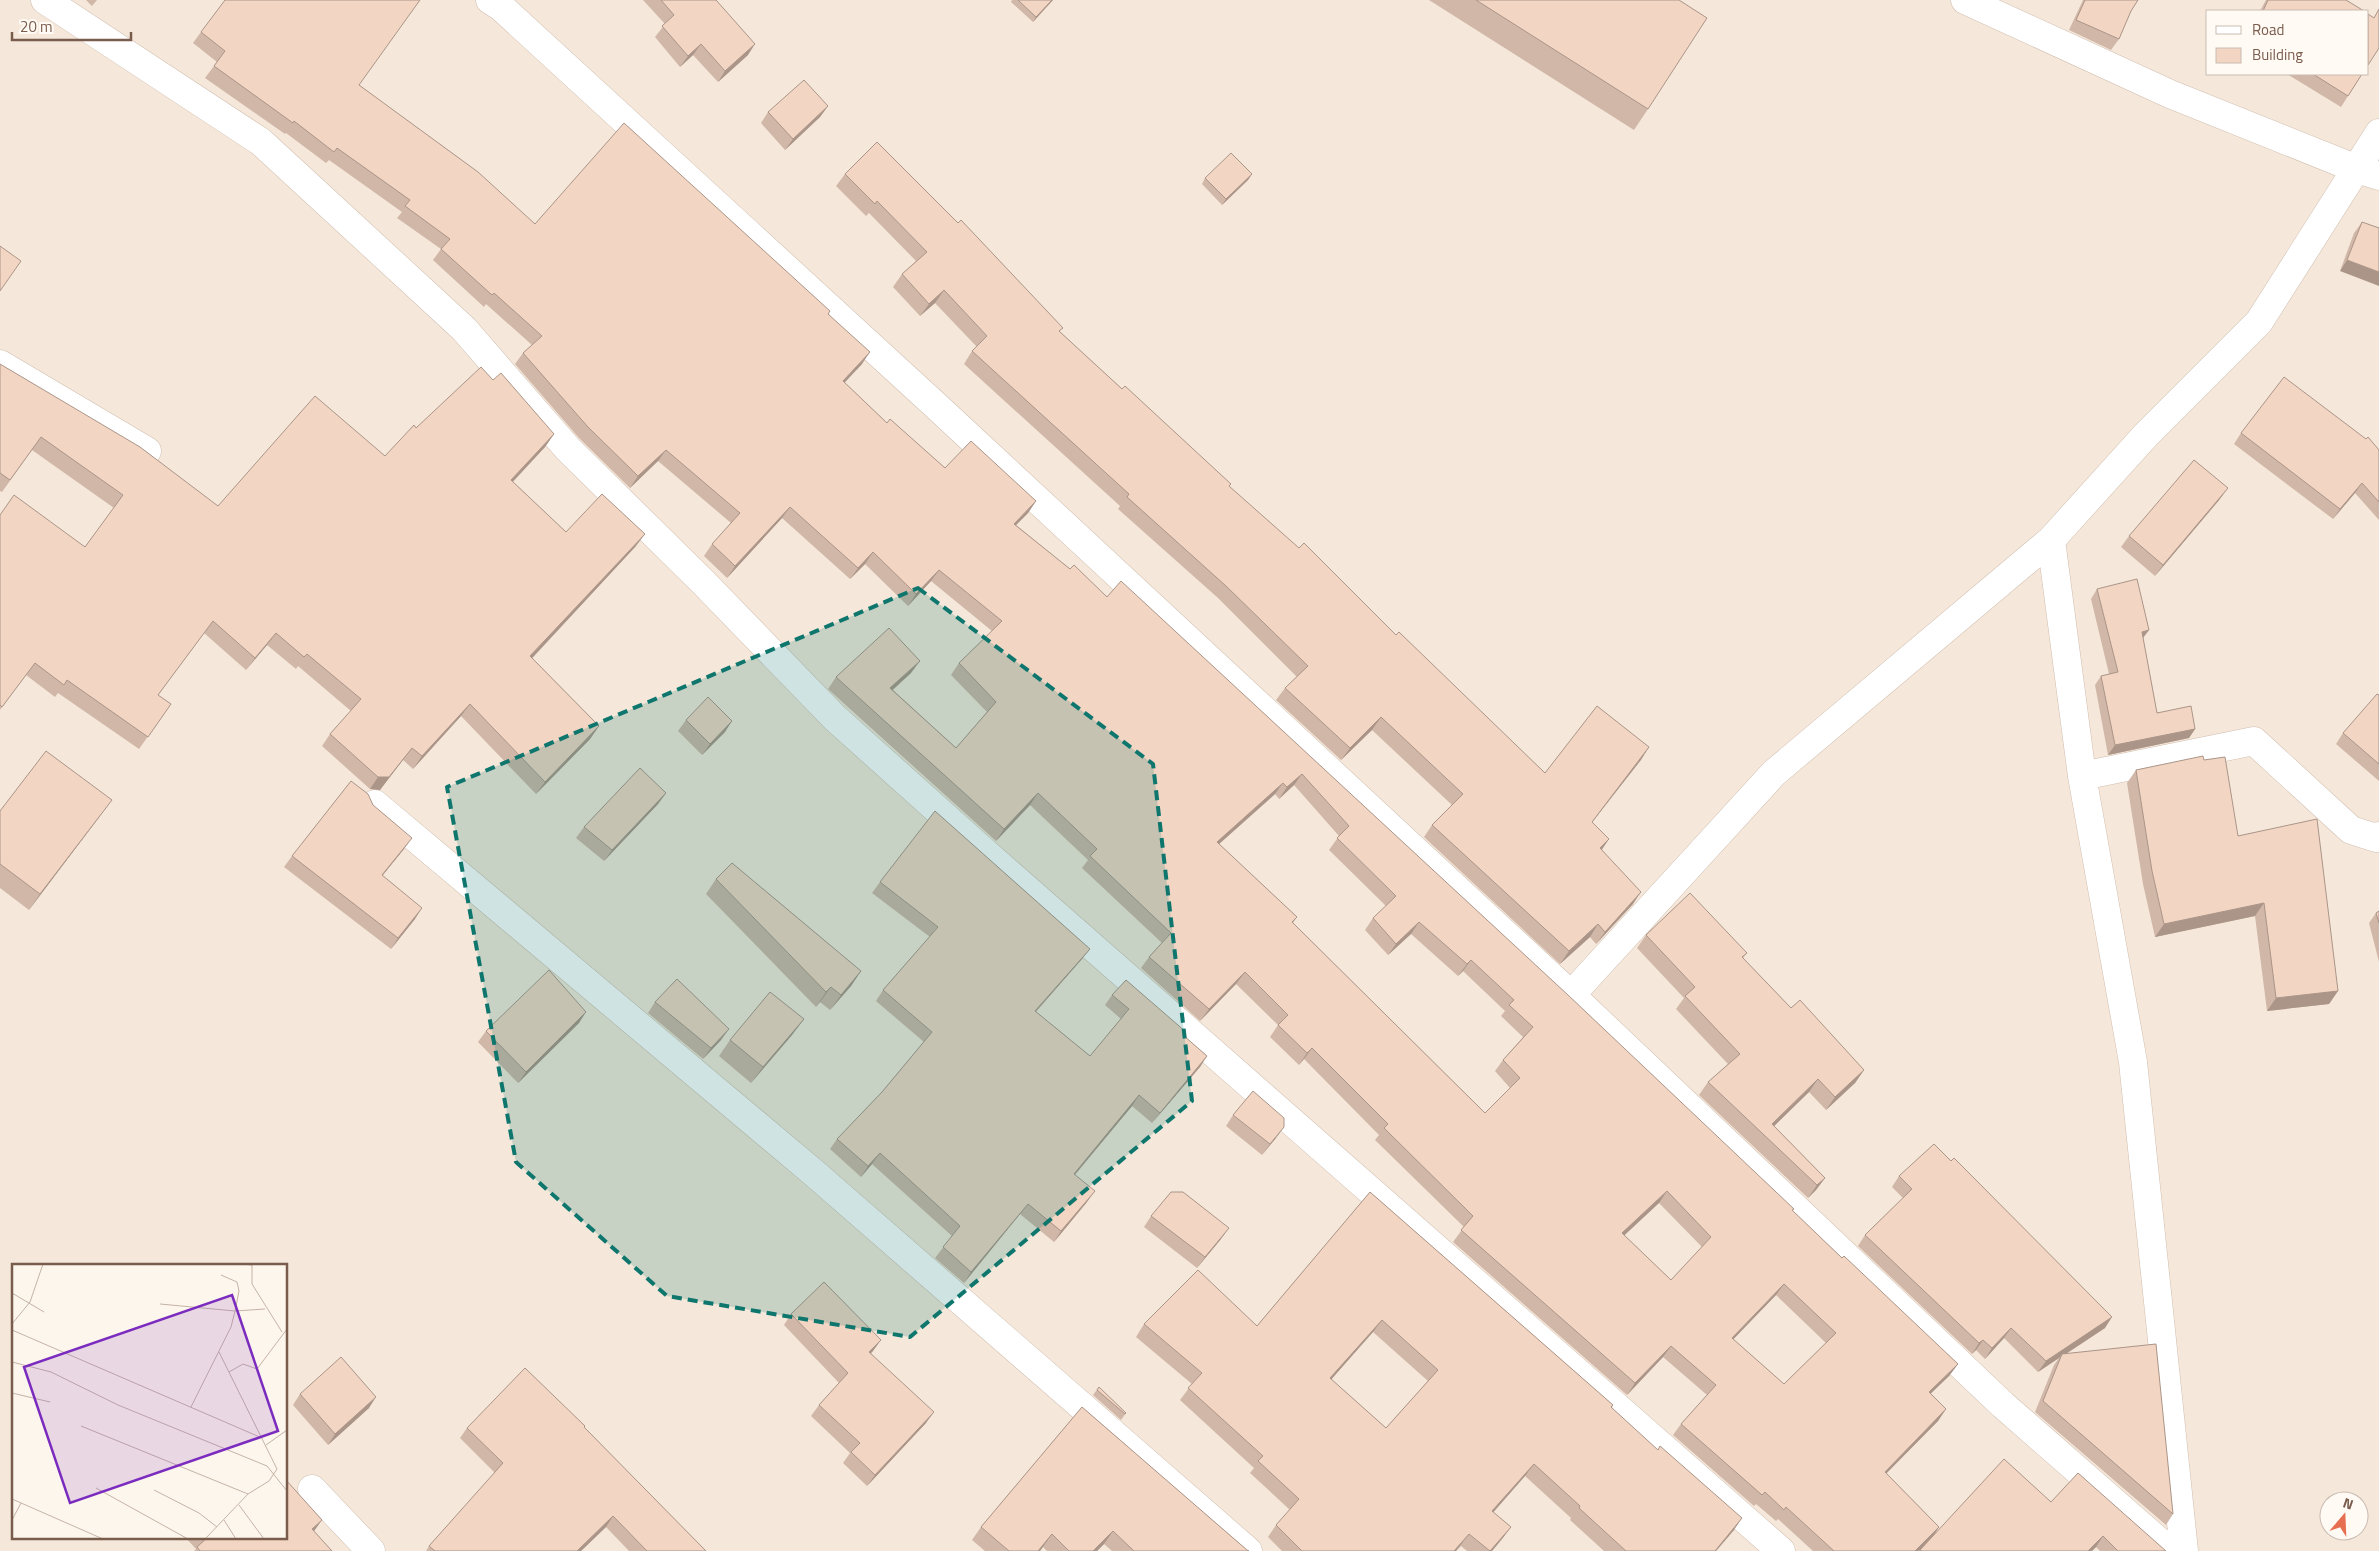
<svg xmlns="http://www.w3.org/2000/svg" width="2379" height="1551" font-family="'Titillium Web',sans-serif">
<style>
.residential{fill:#f5e8da;fill-rule:evenodd}
.lines{fill:none;stroke-linecap:round;stroke-linejoin:round}
.minor-casing{stroke:#d1beb0;stroke-width:29}
.minor{stroke:#fff;stroke-width:28}
.wall{fill:#d1b7a8;fill-rule:evenodd}
.shaded-wall{fill:#aa9588}
.building{fill:#f3d5c3;stroke:#aa9588;fill-rule:evenodd}
.marked{fill:#0f766e;fill-opacity:0.2;stroke:#0f766e;stroke-width:4;stroke-dasharray:10 6;stroke-linejoin:round}
.inset-road{fill:none;stroke:#c5b3a7;stroke-width:1}
.view{fill:#7b2cbf;fill-opacity:0.15;stroke:#7b2cbf;stroke-width:2.5}
.inset-edge{fill:none;stroke:#7a5c4d;stroke-width:2.5}
</style>
<rect width="100%" height="100%" fill="#fdf6ec"/>
<path class="residential" d="M0,0H2379V1551H0ZM2208,11H2368V74H2208ZM14,1265H286V1537H14ZM2329,1501H2359V1531H2329Z"/>
<g class="lines">
<g class="minor-casing">
<path id="minor" d="M45,0L261,142L464,329L568,449L703,582L835,718L980,848L1781,1551
M490,0L501,7L933,403L1571,995L2003,1405L2170,1551
M1965,0L2170,94L2357,169L2379,176
M0,364L147,451
M2051,540L2082,776L2133,1062L2184,1551
M2082,776L2254,741L2351,830L2376,838L2379,836
M375,804L814,1173L1248,1551
M1571,995L1774,773L2051,540L2145,436L2259,322L2379,133
M312,1489L371,1551"/>
</g>
<use href="#minor" class="minor"/>
</g>
<path class="wall" d="M86,0H97L92,6Z
M643,0H716L748,55L718,82L693,55L680,67L655,37L665,24Z
M1012,0H1053L1033,22L1011,2Z
M1429,0H1679L1648,109L1634,130Z
M2083,0H2138L2131,11L2119,39L2111,50L2069,30Z
M2266,0H2346L2364,11H2260Z
M201,32L359,85L535,224L829,314L862,364L844,382L887,423L945,468L1036,501L1028,513L1016,525L1070,569L1107,597L1792,1211L1842,1258L1958,1364L1949,1376L1930,1394L1946,1409L1938,1421L1886,1473L1939,1527L1935,1534L2051,1502L2166,1551H2100L2096,1547L2092,1551H1919L1920,1550L1919,1551H1813L1778,1519L1776,1521L1756,1504L1754,1506L1673,1435L1681,1424L1707,1395L1663,1357L1627,1395L1453,1242L1464,1227L1375,1140L1379,1135L1304,1059L1299,1065L1270,1037L1278,1025L1236,984L1200,1021L1141,968L1149,957L1162,943L1082,868L1088,860L1030,805L996,841L828,689L836,677L911,673L893,690L956,748L987,712L951,675L959,663L992,631L931,581L908,606L865,564L850,579L782,518L727,578L704,556L712,544L731,523L658,461L630,488L579,438L515,364L523,353L532,345L486,304L484,307L433,260L441,249L397,218L402,212L329,160L326,163L286,133L285,134L205,78L217,62L193,43ZM1294,785L1339,836L1329,850L1386,906L1373,918L1365,930L1388,955L1411,934L1458,976L1463,971L1505,1011L1501,1016L1523,1037L1503,1060L1495,1071L1510,1088L1485,1113L1293,923L1297,917L1219,844L1275,794L1279,799ZM1659,1203L1702,1247L1671,1280L1624,1235ZM1776,1295L1826,1343L1784,1384L1733,1339Z
M2287,74H2362L2341,107Z
M828,106L820,117L785,150L761,123L768,112Z
M845,174L1060,332L1229,487L1396,635L1545,773L1649,747L1592,822L1602,849L1633,904L1596,944L1590,937L1560,964L1424,837L1432,825L1452,805L1372,730L1341,760L1276,700L1285,688L1297,677L1218,598L1118,509L1120,506L964,364L972,351L977,347L935,303L920,316L893,287L902,274L916,261L869,213L866,216L836,186Z
M1252,174L1248,180L1222,205L1202,184L1205,178Z
M2362,222L2379,228L2340,271L2354,233Z
M0,364L218,506L385,456L416,428L493,380L554,434L545,447L513,482L566,532L636,546L532,658L599,726L590,739L536,794L461,716L413,769L403,760L380,790L370,789L322,746L330,734L351,711L298,666L296,669L267,645L246,670L204,633L158,695L171,704L139,749L58,693L55,697L26,675L0,710V515L85,547L114,508L32,450L2,492L0,491Z
M2241,433L2366,439L2379,450V520L2355,493L2333,519L2234,444Z
M2220,499L2155,576L2121,547L2129,536Z
M2097,589L2149,630L2143,638L2157,713L2195,729L2189,738L2108,755L2095,685L2101,676L2109,674L2091,599Z
M2379,695V781L2336,744L2343,733Z
M686,720L725,732L702,755L678,731Z
M2204,760L2238,836L2338,991L2329,1004L2267,1011L2255,916L2155,937L2143,884L2127,783L2136,770Z
M666,793L658,804L604,861L576,838L584,827Z
M373,805L404,849L382,876L415,919L391,949L284,867L292,856Z
M0,811L100,816L29,910L0,888Z
M716,879L861,971L851,986L830,1010L820,1002L816,1007L706,894Z
M880,882L1082,959L1036,1012L1090,1056L1121,1019L1105,1005L1112,995L1184,1036L1207,1056L1200,1067L1152,1123L1132,1106L1075,1175L1087,1202L1054,1242L1020,1214L964,1283L935,1258L952,1236L872,1164L861,1177L830,1149L837,1139L882,1092L924,1042L876,1001L883,990L930,937L872,893Z
M2379,911V962L2369,923L2376,913Z
M1646,935L1747,953L1743,958L1791,1008L1864,1070L1855,1083L1826,1110L1809,1092L1774,1126L1825,1178L1816,1190L1808,1198L1699,1095L1708,1082L1728,1064L1676,1009L1684,998L1637,948Z
M655,1002L721,1040L703,1059L648,1013Z
M804,1019L792,1035L751,1083L719,1056L730,1040Z
M579,1023L518,1083L478,1042L486,1031Z
M1233,1115L1276,1138L1262,1155L1226,1126Z
M1899,1176L2105,1328L2066,1354L2173,1514L2166,1525L2035,1412L2054,1365L2059,1358L2038,1372L2004,1338L1985,1359L1976,1350L1972,1354L1858,1246L1865,1235L1903,1198L1892,1187Z
M1370,1192L1613,1405L1612,1408L1734,1530L1716,1551H1604L1570,1520L1571,1518L1525,1476L1493,1512L1511,1527L1502,1539L1492,1551H1467L1461,1546L1456,1551H1282L1268,1537L1276,1525L1290,1510L1250,1473L1254,1468L1180,1400L1192,1384L1136,1337L1144,1324L1257,1326ZM1373,1332L1428,1381L1386,1428L1331,1379Z
M1151,1216L1221,1239L1197,1268L1144,1227Z
M791,1314L873,1351L871,1353L926,1423L867,1486L843,1463L850,1453L811,1416L819,1405L839,1383L784,1325Z
M1099,1387L1126,1413L1121,1420L1093,1395Z
M300,1394L369,1408L328,1445L293,1405Z
M1082,1407L1247,1550L1249,1551H1112L1104,1544L1097,1551H1047L1043,1547L1040,1551H985L972,1540L981,1527Z
M467,1428H584L706,1551H629L606,1527L581,1551H426L429,1546L495,1473L460,1438Z
M314,1531L332,1551H194L196,1549L185,1537H286Z"/>
<path class="shaded-wall" d="M1052,0H1053L1033,22L1036,17Z
M701,44L693,55L680,67L688,56Z
M755,44L748,55L718,82L725,71Z
M828,106L820,117L785,150L793,139Z
M1252,174L1248,180L1222,205L1226,199Z
M2347,260L2379,272V286L2340,271Z
M944,290L935,303L920,316L929,304Z
M870,352L862,364L835,393L843,381Z
M554,434L545,447L502,493L511,480Z
M666,450L658,461L630,488L638,476Z
M2362,483L2355,493L2333,519L2340,509Z
M2228,488L2220,499L2155,576L2163,565Z
M1036,501L1028,513L1006,535L1014,524Z
M790,507L782,518L727,578L735,566Z
M645,534L636,546L522,669L530,656Z
M873,552L865,564L850,579L858,568Z
M939,570L931,581L908,606L916,594Z
M2149,630L2142,639V632Z
M276,633L267,645L246,670L255,658Z
M920,661L911,673L882,699L890,688Z
M470,704L461,716L413,769L422,756Z
M1381,717L1372,730L1341,760L1350,748Z
M732,721L725,732L702,755L710,744Z
M599,726L590,739L536,794L545,782Z
M2195,729L2189,738L2108,755L2115,745Z
M1649,747L1641,760L1583,834L1592,822Z
M412,748L380,790L370,789L378,777Z
M1302,774L1294,785L1279,799L1287,787Z
M1283,783L1275,794L1209,853L1217,842Z
M666,793L658,804L604,861L612,850Z
M1038,793L1030,805L996,841L1004,829Z
M112,800L100,816L29,910L40,894Z
M412,838L404,849L374,886L382,875Z
M1609,839L1601,851L1600,848Z
M1641,892L1633,904L1596,944L1605,932Z
M2264,903L2255,916L2155,937L2164,924Z
M422,908L415,919L391,949L398,938Z
M1419,922L1411,934L1388,955L1396,944Z
M1598,924L1590,937L1560,964L1569,951Z
M1090,949L1082,959L1027,1021L1035,1011Z
M1471,960L1463,971L1458,976L1467,964Z
M861,971L851,986L830,1010L841,995Z
M1245,972L1236,984L1200,1021L1209,1009Z
M831,987L820,1002L816,1007L826,992Z
M2338,991L2329,1004L2267,1011L2276,998Z
M586,1012L579,1023L518,1083L526,1072Z
M804,1019L792,1035L751,1083L763,1067Z
M729,1029L721,1040L703,1059L711,1048Z
M1312,1048L1304,1059L1299,1065L1307,1053Z
M1207,1056L1200,1067L1152,1123L1160,1113Z
M1864,1070L1855,1083L1826,1110L1835,1097Z
M1818,1079L1809,1092L1763,1137L1772,1124Z
M1139,1095L1132,1106L1066,1185L1074,1174Z
M1284,1127L1276,1138L1262,1155L1270,1144Z
M880,1153L872,1164L861,1177L868,1166Z
M1825,1178L1816,1190L1808,1198L1817,1185Z
M1095,1191L1087,1202L1054,1242L1061,1231Z
M1667,1191L1659,1203L1614,1245L1622,1233Z
M1028,1204L1020,1214L964,1283L971,1272Z
M1229,1228L1221,1239L1197,1268L1205,1257Z
M1784,1284L1776,1295L1724,1349L1732,1338Z
M2112,1317L2105,1328L2061,1357L2062,1354L2059,1358L2038,1372L2046,1361Z
M1382,1320L1373,1332L1322,1390L1330,1378Z
M2011,1328L2004,1338L1985,1359L1992,1348Z
M881,1340L873,1351L861,1363L869,1352Z
M1983,1340L1976,1350L1972,1354L1979,1343Z
M1671,1346L1663,1357L1627,1395L1635,1383Z
M1958,1364L1949,1376L1920,1404L1929,1392Z
M376,1397L369,1408L328,1445L335,1434Z
M1946,1409L1938,1421L1877,1483L1885,1472Z
M934,1412L926,1423L867,1486L875,1475Z
M1534,1464L1525,1476L1484,1523L1492,1511Z
M613,1516L606,1527L581,1551H577Z
M1742,1518L1734,1530L1716,1551H1715Z
M322,1520L312,1534V1529Z
M1511,1527L1502,1539L1492,1551H1490Z
M1939,1527L1931,1539L1919,1551H1915Z
M1113,1531L1104,1544L1097,1551H1093Z
M1052,1534L1040,1551H1038Z
M1469,1534L1456,1551H1454Z
M2103,1536L2096,1547L2092,1551H2088Z"/>
<path class="building" d="M225,0H420L359,85L478,172L535,224L624,123L830,311L828,314L870,352L843,381L887,423L890,419L945,468L971,441L1036,501L1014,524L1070,569L1074,565L1107,597L1121,581L1568,995L1794,1209L1792,1210L1842,1258L1844,1256L1958,1364L1929,1392L1946,1409L1885,1472L1939,1527L1915,1551H1834L1786,1507L1784,1510L1765,1492L1762,1495L1681,1424L1716,1385L1671,1346L1635,1383L1461,1230L1473,1216L1384,1128L1388,1124L1312,1048L1307,1053L1278,1025L1288,1015L1245,972L1209,1009L1149,957L1171,933L1090,856L1097,849L1038,793L1004,829L836,677L889,628L920,661L890,688L956,748L996,702L959,663L1002,621L939,570L916,594L873,552L858,568L790,507L735,566L712,544L740,513L666,450L638,476L588,427L523,353L542,336L494,293L492,295L441,249L450,239L405,206L410,200L337,148L334,152L294,121L293,123L214,66L225,51L201,32ZM1302,774L1349,826L1337,838L1396,896L1373,918L1396,944L1419,922L1467,964L1471,960L1514,1000L1509,1005L1533,1027L1503,1060L1520,1078L1485,1113L1292,922L1297,917L1217,842L1283,783L1287,787ZM1667,1191L1711,1237L1671,1280L1622,1233ZM1784,1284L1836,1333L1784,1384L1732,1338Z
M661,0H716L755,44L725,71L701,44L688,56L662,26L674,15Z
M1018,0H1052L1036,17Z
M1476,0H1679L1707,18L1648,109Z
M2085,0H2138L2131,11L2119,39L2076,20Z
M2268,0H2346L2364,11H2263Z
M2379,9V48L2368,65V14L2374,18Z
M2313,74H2362L2348,96Z
M804,80L828,106L793,139L768,112Z
M877,142L958,223L961,220L1063,328L1059,331L1122,389L1125,386L1231,484L1229,486L1299,548L1304,543L1396,635L1399,632L1545,773L1597,706L1649,747L1592,822L1609,839L1600,848L1641,892L1605,932L1598,924L1569,951L1432,825L1463,794L1381,717L1350,748L1285,688L1308,666L1226,586L1127,497L1129,494L972,351L987,336L944,290L929,304L902,274L927,252L877,201L875,204L845,174Z
M1231,153L1252,174L1226,199L1205,178Z
M2362,222L2379,228V272L2347,260Z
M0,246L21,261L0,291Z
M0,364L140,447L218,506L315,396L385,456L414,425L416,428L481,367L493,380L501,373L554,434L511,480L566,532L602,494L645,534L530,656L599,726L545,782L470,704L422,756L412,748L389,777H378L330,734L361,699L307,654L304,657L276,633L255,658L213,621L158,695L171,704L148,737L67,680L64,685L35,663L2,707L0,705V515L14,495L85,547L123,495L41,437L10,480L0,473Z
M2284,377L2366,439L2368,437L2379,450V502L2362,483L2340,509L2241,433Z
M2194,460L2228,488L2163,565L2129,536Z
M2137,579L2149,630L2142,632L2157,713L2191,706L2195,729L2115,745L2101,676L2118,672L2097,589Z
M2377,694L2379,695V764L2343,733Z
M708,697L732,721L710,744L686,720Z
M46,751L112,800L40,894L0,864V811Z
M2203,756L2204,760L2225,757L2238,836L2317,819L2338,991L2276,998L2264,903L2164,924L2152,871L2136,770Z
M640,768L666,793L612,850L584,827Z
M351,781L368,794L373,805L412,838L382,875L422,908L398,938L292,856Z
M935,811L1090,949L1035,1011L1090,1056L1129,1009L1112,995L1126,980L1186,1032L1183,1035L1207,1056L1160,1113L1139,1095L1074,1174L1095,1191L1061,1231L1028,1204L971,1272L943,1247L960,1226L880,1153L868,1166L837,1139L882,1092L932,1032L883,990L938,927L880,882Z
M732,863L861,971L841,995L831,987L826,992L716,879Z
M1690,893L1747,953L1742,957L1791,1008L1800,1000L1864,1070L1835,1097L1818,1079L1772,1124L1825,1178L1817,1185L1708,1082L1740,1054L1685,996L1695,987L1646,935Z
M2379,911V923L2376,913Z
M549,970L586,1012L526,1072L486,1031Z
M677,979L729,1029L711,1048L655,1002Z
M770,992L804,1019L763,1067L730,1040Z
M1253,1091L1284,1118V1127L1270,1144L1233,1115Z
M1934,1144L1951,1161L1954,1158L2112,1317L2046,1361L2011,1328L1992,1348L1983,1340L1979,1343L1865,1235L1912,1189L1899,1176Z
M1171,1192H1183L1229,1228L1205,1257L1151,1216Z
M1370,1192L1613,1405L1611,1407L1658,1450L1660,1446L1742,1518L1715,1551H1626L1579,1508L1580,1506L1534,1464L1492,1511L1511,1527L1490,1551L1469,1534L1454,1551H1302L1276,1525L1299,1499L1258,1461L1263,1456L1188,1388L1202,1373L1144,1324L1198,1270L1257,1326ZM1382,1320L1438,1370L1386,1428L1330,1378Z
M824,1282L881,1340L869,1352L934,1412L875,1475L851,1452L860,1443L819,1405L848,1373L791,1314Z
M2156,1344L2173,1514L2043,1401L2062,1354Z
M341,1357L376,1397L335,1434L300,1394Z
M525,1368L585,1426L584,1427L706,1551H647L613,1516L577,1551H435L429,1546L503,1463L467,1428Z
M1099,1387L1126,1413L1125,1414L1097,1390Z
M1082,1407L1247,1550L1249,1551H1134L1113,1531L1093,1551H1069L1052,1534L1038,1551H1009L981,1527Z
M2004,1459L2051,1502L2078,1473L2166,1551H2118L2103,1536L2088,1551H1922L1920,1550Z
M286,1480L322,1520L312,1529L332,1551H200L197,1547L208,1537H286Z"/>
<path class="marked" d="M918,588L1153,764L1192,1101L910,1337L667,1296L516,1162L447,787Z"/>
<g transform="translate(12 1264)">
<rect width="275" height="275" fill="#fdf6ec"/>
<path class="inset-road" d="M229,0L240,1V20L270,68M0,29L32,48M148,40L223,47L253,45M0,60L18,38L31,0M0,66L250,174M0,98L39,108L106,141L255,202L275,227M217,108L231,100L245,105L275,65M0,129L38,138M179,143L219,63L223,47L227,27L225,18L209,11M69,162L236,230M254,181L275,166M84,224L176,275M142,226L187,249L205,263M0,235L91,275M227,241L252,275M0,256L9,239M212,256L224,275M193,275L236,230L257,217L265,205L207,88"/>
<path class="view" d="M220,31L266,167L58,239L12,103Z"/>
<rect width="275" height="275" class="inset-edge"/>
</g>
<rect x="2206" y="10" width="162" height="65" fill="#fffaf3" stroke="#cabbb1"/>
<rect x="2216" y="26" width="25" height="8" fill="#ffffff" stroke="#cabbb1"/>
<text x="2252" y="35" font-size="15" fill="#7a5c4d">Road</text>
<rect x="2216" y="48" width="25" height="15" fill="#f3d5c3" stroke="#cabbb1"/>
<text x="2252" y="60" font-size="15" fill="#7a5c4d">Building</text>
<g transform="translate(2344 1516) rotate(19)"><circle r="24" fill="#fffaf3" stroke="#cabbb1"/>
<path d="M0-4L9 19L0 12L-9 19Z" fill="#e76f51"/>
<text y="-8" font-size="14" font-weight="bold" text-anchor="middle" fill="#7a5c4d">N</text>
</g>
<path d="M12 32v8h119v-8" fill="none" stroke="#7a5c4d" stroke-width="2.5"/>
<text x="20" y="32" font-size="15" fill="#7a5c4d" stroke="#fffaf3" stroke-width="4" paint-order="stroke">20 m</text>
</svg>
